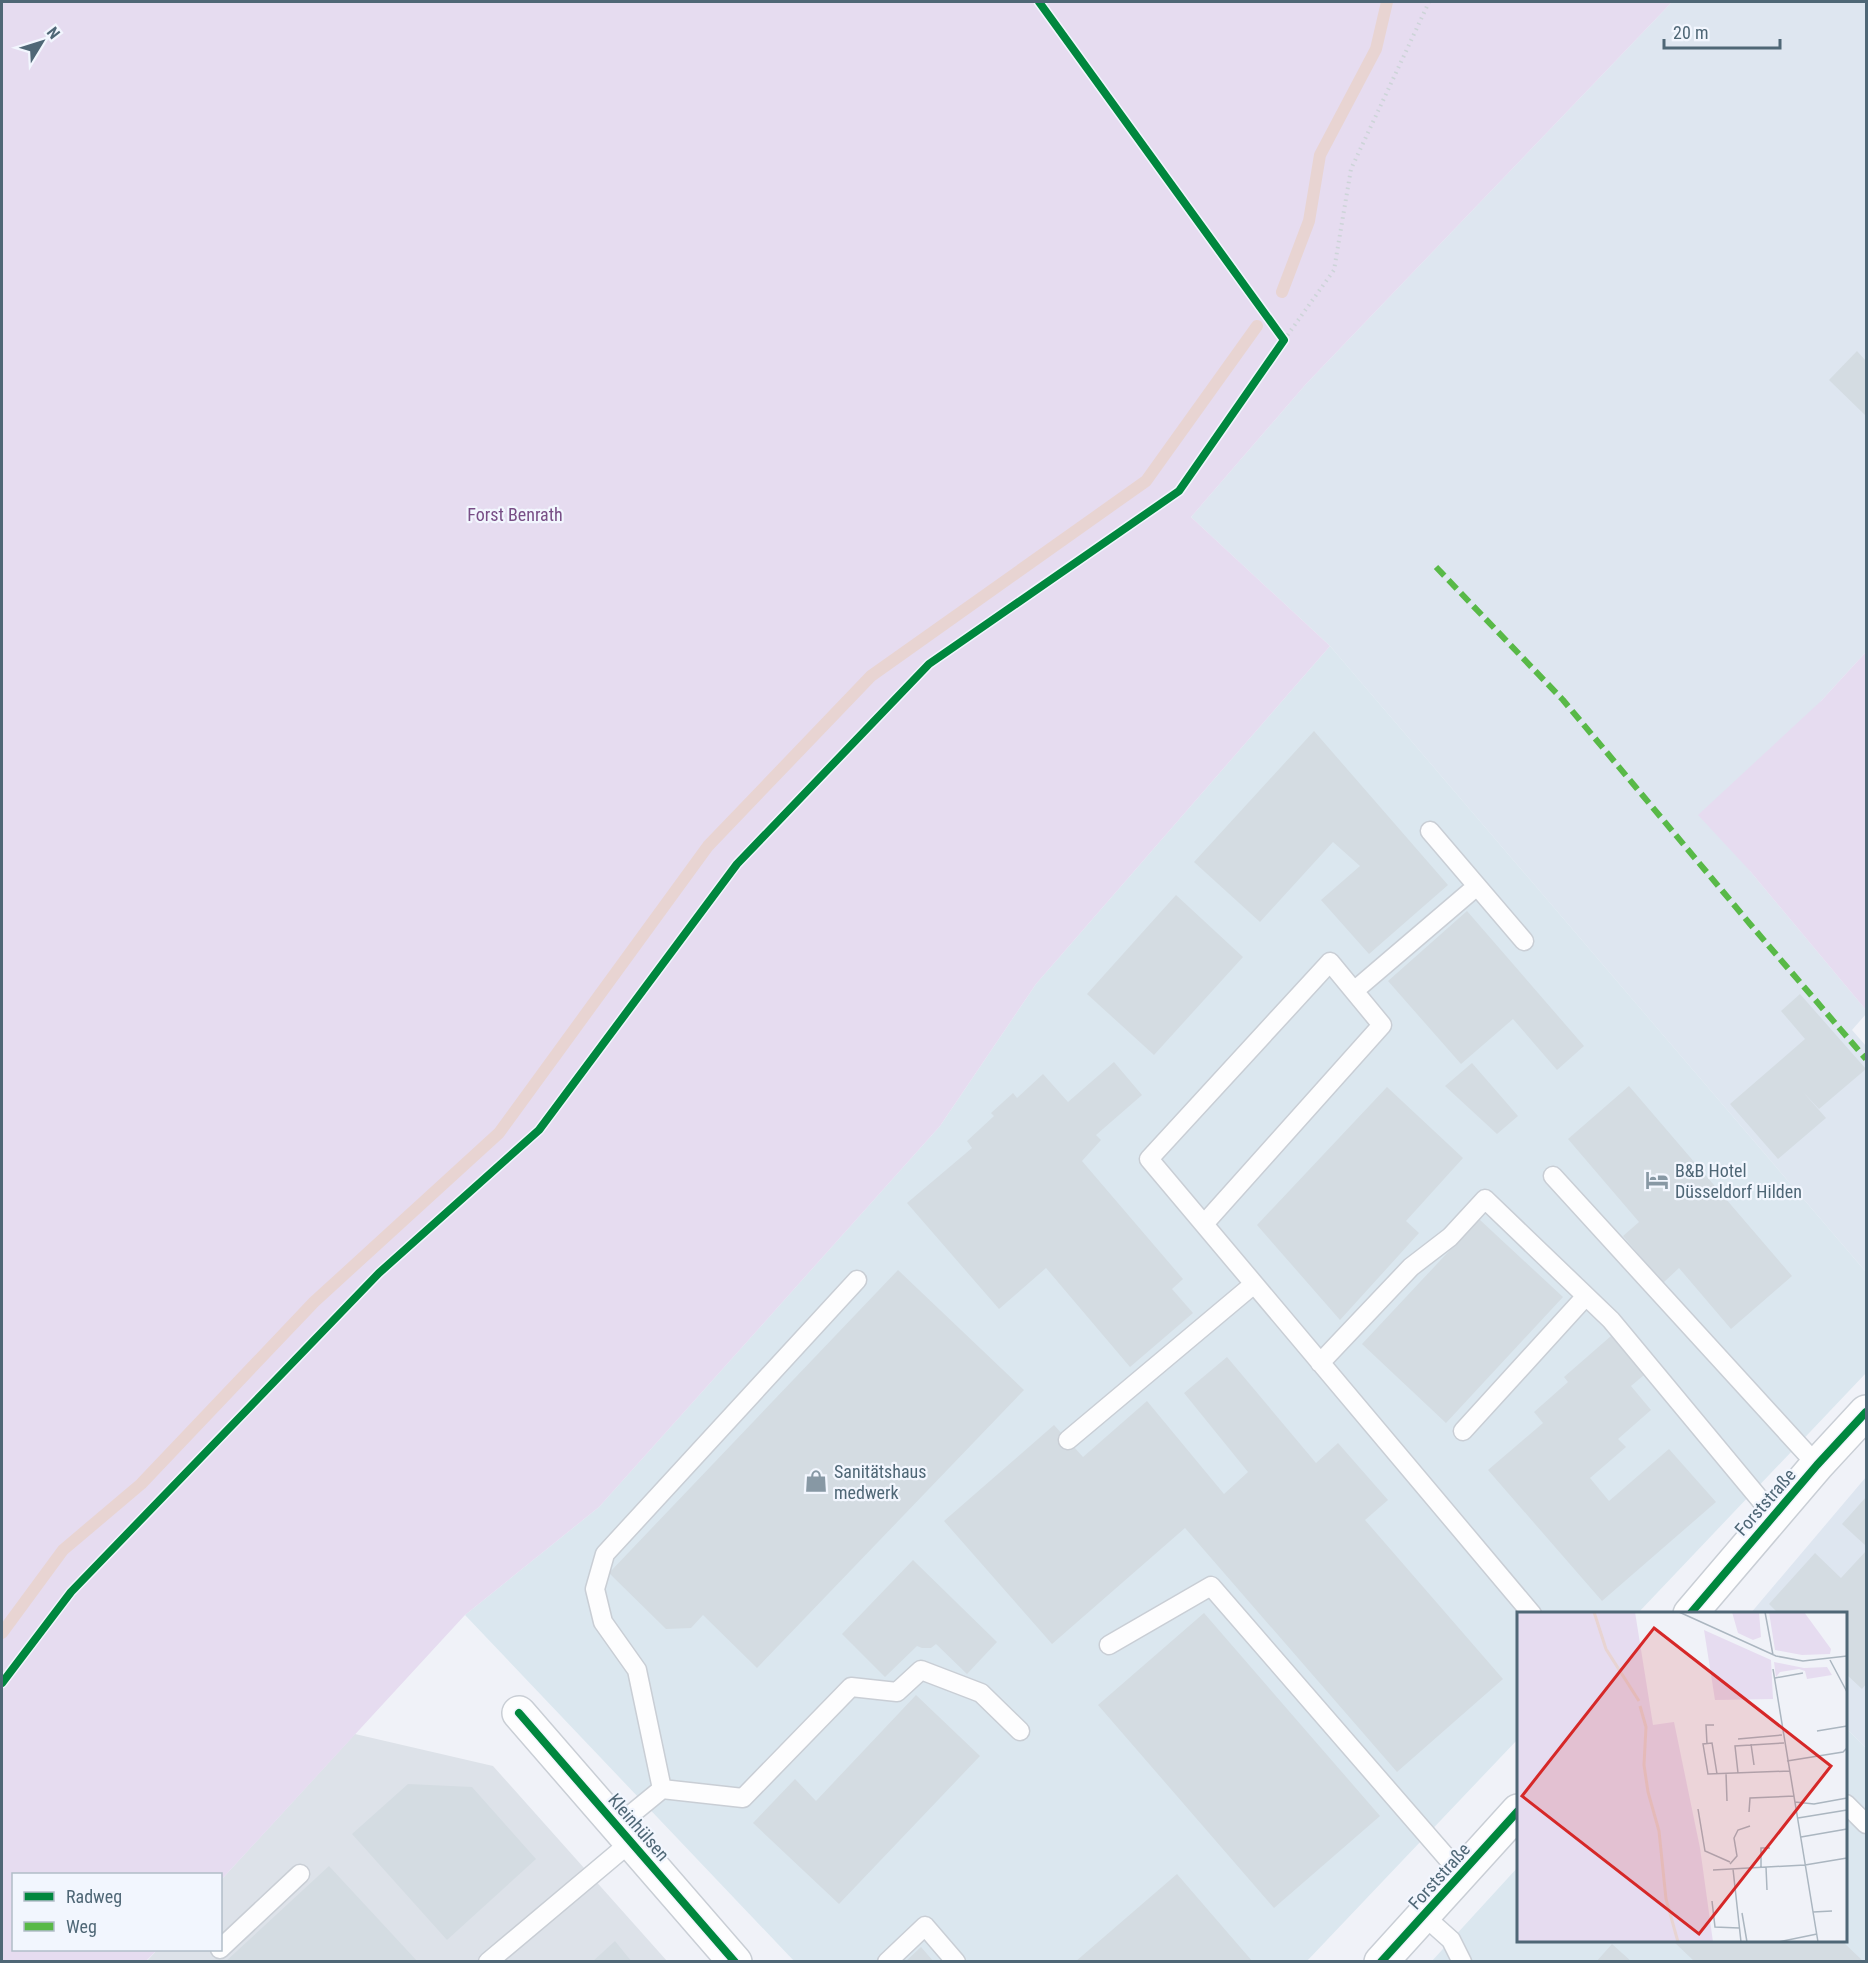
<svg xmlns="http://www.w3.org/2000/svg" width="1868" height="1963" font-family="'Roboto Condensed',sans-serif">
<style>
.residential{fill:#dee6f0}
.commercial{fill:#dbe7ef}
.industrial{fill:#dde2e9}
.green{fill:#e6dcf0}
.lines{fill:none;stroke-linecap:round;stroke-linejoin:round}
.stream{stroke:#e8d4d2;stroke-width:12}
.building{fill:#d4dce2}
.service-casing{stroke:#c9ced5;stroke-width:21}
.minor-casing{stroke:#c9ced5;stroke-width:36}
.path{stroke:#cdd4d8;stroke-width:4;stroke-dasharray:1.5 4.5;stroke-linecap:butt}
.service{stroke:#fdfdfe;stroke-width:18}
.minor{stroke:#fdfdfe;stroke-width:33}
.quiet{stroke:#58b947;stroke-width:6;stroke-dasharray:12 6;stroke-linecap:butt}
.cycleway-casing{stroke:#f2f6fe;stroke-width:11}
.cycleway{stroke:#00873e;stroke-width:8}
.labels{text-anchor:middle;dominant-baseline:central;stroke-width:4.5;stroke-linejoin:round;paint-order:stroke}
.park-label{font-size:18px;fill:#784e86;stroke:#f2f6fe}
.poi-label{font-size:18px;fill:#4f6776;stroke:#f2f6fe;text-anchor:start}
.street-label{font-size:18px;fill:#4f6776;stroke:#f2f6fe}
.inset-river{fill:none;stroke:#e8d4d2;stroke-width:3}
.inset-road{fill:none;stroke:#abb6c0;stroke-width:1.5}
.view{fill:#d62828;fill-opacity:0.15;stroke:#d62828;stroke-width:3}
.inset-edge{fill:none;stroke:#4f6776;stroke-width:3}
</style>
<rect width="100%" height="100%" fill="#f0f2f8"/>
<path class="residential" d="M1672,2H1866V652L1821,701L1750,871L1866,1010V1014L1852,1030L1866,1046V1272L1330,646L1191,517L1306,384Z
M1866,1477V1748L1846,1728V1614H1750Z"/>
<path class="commercial" d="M1330,646L1866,1272V1373L1638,1613L1518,1614V1739L1307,1961H794L465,1615L599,1507L940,1126L1036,984Z
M1846,1728L1866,1748V1961L1431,1962L1518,1867V1940H1846Z"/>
<path class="industrial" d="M355,1734L493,1766L667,1961L146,1962L157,1950H220L221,1880Z"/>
<path class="green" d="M2,2H1672L1306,384L1191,517L1330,646L1036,984L940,1126L599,1507L465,1615L221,1880L220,1874H14V1950H157L146,1961H2Z
M1866,652V1010L1750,871L1698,815L1821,701Z"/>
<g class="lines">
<path class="stream" d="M1282,292L1309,221L1320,155L1376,49L1387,2
M2,1633L63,1550L141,1484L314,1302L499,1133L708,846L871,676L1146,481L1257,326"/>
</g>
<path class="building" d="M1857,351L1866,361V416L1829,380Z
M1314,731L1448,885L1369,954L1321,900L1360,866L1333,842L1260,922L1194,862Z
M1176,895L1243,957L1154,1055L1087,994Z
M1467,911L1584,1046L1557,1070L1513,1019L1461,1064L1388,981Z
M1800,994L1866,1069L1819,1109L1803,1092L1826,1118L1778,1159L1730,1104L1805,1039L1781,1011Z
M1114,1062L1142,1095L1096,1135L1101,1140L1082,1161L1183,1279L1172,1289L1193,1313L1130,1367L1046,1268L999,1309L907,1203L972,1148L967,1141L994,1116L991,1113L1013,1093L1017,1098L1043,1074L1068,1102Z
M1472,1063L1518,1116L1497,1134L1445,1086Z
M1629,1086L1792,1276L1731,1329L1679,1268L1663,1283L1623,1236L1639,1222L1568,1139Z
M1387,1087L1463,1158L1406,1221L1419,1233L1340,1320L1257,1225Z
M1479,1219L1563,1297L1446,1423L1362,1344Z
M898,1270L1024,1390L757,1668L703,1615L691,1628L666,1629L609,1573Z
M1611,1336L1644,1375L1631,1386L1651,1410L1618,1439L1626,1447L1590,1478L1609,1501L1669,1449L1716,1502L1602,1601L1488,1470L1543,1423L1534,1412L1568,1382L1564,1377Z
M1227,1357L1316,1463L1338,1443L1388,1500L1365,1520L1503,1679L1397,1772L1185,1528L1052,1644L944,1521L1054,1425L1083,1457L1147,1401L1224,1494L1248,1472L1184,1393Z
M1866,1497V1546L1842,1524Z
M1866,1551V1684L1862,1689L1846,1674V1614H1779L1769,1604L1815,1553L1841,1578Z
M913,1560L997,1642L967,1674L936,1644L931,1648H922L917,1646L885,1677L842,1634Z
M1204,1613L1380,1816L1274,1908L1098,1705Z
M916,1695L980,1756L839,1904L753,1823L795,1779L816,1801Z
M408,1784L472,1787L536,1859L447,1940L352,1834Z
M329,1866L418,1962H225Z
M1177,1874L1253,1962H1075Z
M1672,1940H1841L1864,1962H1695Z
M615,1941L632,1962H592Z
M1612,1944L1632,1962H1596Z
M921,1947L934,1962H905Z"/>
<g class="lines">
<g class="service-casing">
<path id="service" d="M1430,831L1477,886
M1354,991L1477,886L1524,941
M1553,1176L1817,1465
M1204,1224L1382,1025L1330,962L1149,1159L1532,1614
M1320,1363L1411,1267L1450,1237L1485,1199L1611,1320L1773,1515
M1463,1431L1586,1296
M1068,1440L1254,1284
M1109,1645L1211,1586L1461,1874
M662,1789L637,1670L603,1622L595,1589L605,1554L857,1280
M1846,1804L1866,1824
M618,1825L662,1789L743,1798L851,1687L897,1692L921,1670L981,1693L1020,1731
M1423,1915L1451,1940L1462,1962
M220,1949L300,1874
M488,1962L632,1841
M887,1962L925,1926L956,1962"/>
</g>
<g class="minor-casing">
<path id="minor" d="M1690,1614L1817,1465L1866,1412
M519,1713L735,1962
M1381,1962L1518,1811"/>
</g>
<path class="path" d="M1284,340L1334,270L1351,169L1429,2"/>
<use href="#service" class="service"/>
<use href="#minor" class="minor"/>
<path class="quiet" d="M1436,567L1563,700L1750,924L1866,1059"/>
<g class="cycleway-casing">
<path id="cycleway" d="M1690,1614L1817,1465L1866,1412
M2,1683L71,1592L379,1273L539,1130L737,864L929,664L1179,491L1284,340L1039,2
M519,1713L735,1962
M1381,1962L1518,1811"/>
</g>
<use href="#cycleway" class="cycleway"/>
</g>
<defs>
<g id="hotel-bare" transform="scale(1.8)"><path d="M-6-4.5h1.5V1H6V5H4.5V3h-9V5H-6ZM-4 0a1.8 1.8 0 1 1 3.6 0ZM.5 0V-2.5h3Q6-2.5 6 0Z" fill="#8798a4" stroke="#f2f6fe" stroke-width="2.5" paint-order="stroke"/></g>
<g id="shop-bare" transform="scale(1.8)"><path d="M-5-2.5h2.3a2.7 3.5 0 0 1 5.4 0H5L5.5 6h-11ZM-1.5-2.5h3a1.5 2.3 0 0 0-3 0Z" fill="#8798a4" stroke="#f2f6fe" stroke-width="2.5" paint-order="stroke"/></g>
</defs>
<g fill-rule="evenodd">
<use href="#hotel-bare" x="1657" y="1180"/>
<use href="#shop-bare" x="816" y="1481"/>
</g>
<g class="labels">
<g class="park-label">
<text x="515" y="514">Forst Benrath</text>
</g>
<g class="poi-label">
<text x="1675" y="1170">B&amp;B Hotel<tspan x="1675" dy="21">Düsseldorf Hilden</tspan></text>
<text x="834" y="1471">Sanitätshaus<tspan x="834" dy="21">medwerk</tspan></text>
</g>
<g class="street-label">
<text transform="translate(1765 1502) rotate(-49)">Forststraße</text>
<text transform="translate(639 1827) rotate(49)">Kleinhülsen</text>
<text transform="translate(1439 1876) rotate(-48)">Forststraße</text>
</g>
</g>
<g transform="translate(1517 1612)">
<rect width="330" height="330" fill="#f0f2f8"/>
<path d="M0,0H118L136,113L157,110L183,236L196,330H0ZM215,0H242L244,25L236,28L221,21ZM252,0H287L314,37L313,42L285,43L258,38ZM187,18L254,48L256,87L198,88ZM257,50L287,56L310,55L315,63L290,67L288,59L282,57L263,60L259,65Z" fill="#e6dcf0"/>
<path class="inset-river" d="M77,0L89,37L122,89M123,94L129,115L127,153L131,180L142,219L149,287L161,330"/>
<path class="inset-road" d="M162,0L259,44L286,49L330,44M248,0L256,43M313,48L330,80M256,57L301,330M258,66L286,61M300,119L330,114M221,127L265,123M190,132L189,113H197M234,132L237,153M270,149L326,140L330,136M209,161L210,189M221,161L218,134L267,131M200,162L195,131L186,132L191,162L273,159M278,190L297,192L330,186M181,197L188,239L213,250M232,200L233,186L277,184M281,206L330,198M284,225L330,217M213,252L220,244L217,226L221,218L233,214M244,255V236H253M249,255L250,278M216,257L224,330M196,258L288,253L330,246M195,289L198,315L222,316M296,300L315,299M225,301L230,330M261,330L300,322"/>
<path class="view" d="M137,16L314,154L182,322L5,184Z"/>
<rect width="330" height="330" class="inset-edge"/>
</g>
<rect width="1868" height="1963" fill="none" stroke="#4f6776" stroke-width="6"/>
<rect x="12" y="1873" width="210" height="78" fill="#f2f6fe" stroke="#b1bdc8" stroke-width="1.5"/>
<rect x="24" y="1892" width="30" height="9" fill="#00873e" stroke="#b1bdc8" stroke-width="1.5"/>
<text x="66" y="1903" font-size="18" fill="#4f6776">Radweg</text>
<rect x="24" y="1922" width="30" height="9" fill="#58b947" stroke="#b1bdc8" stroke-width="1.5"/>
<text x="66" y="1933" font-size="18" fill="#4f6776">Weg</text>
<g transform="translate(42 42) rotate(52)" stroke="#f2f6fe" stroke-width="4.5" paint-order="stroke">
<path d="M0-4.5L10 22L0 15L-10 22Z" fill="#4f6776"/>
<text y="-9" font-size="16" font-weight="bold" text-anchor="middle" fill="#4f6776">N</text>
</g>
<path d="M1664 39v9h116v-9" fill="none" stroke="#4f6776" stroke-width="3"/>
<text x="1673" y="39" font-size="18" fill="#4f6776" stroke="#f2f6fe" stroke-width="4.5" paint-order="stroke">20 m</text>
</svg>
